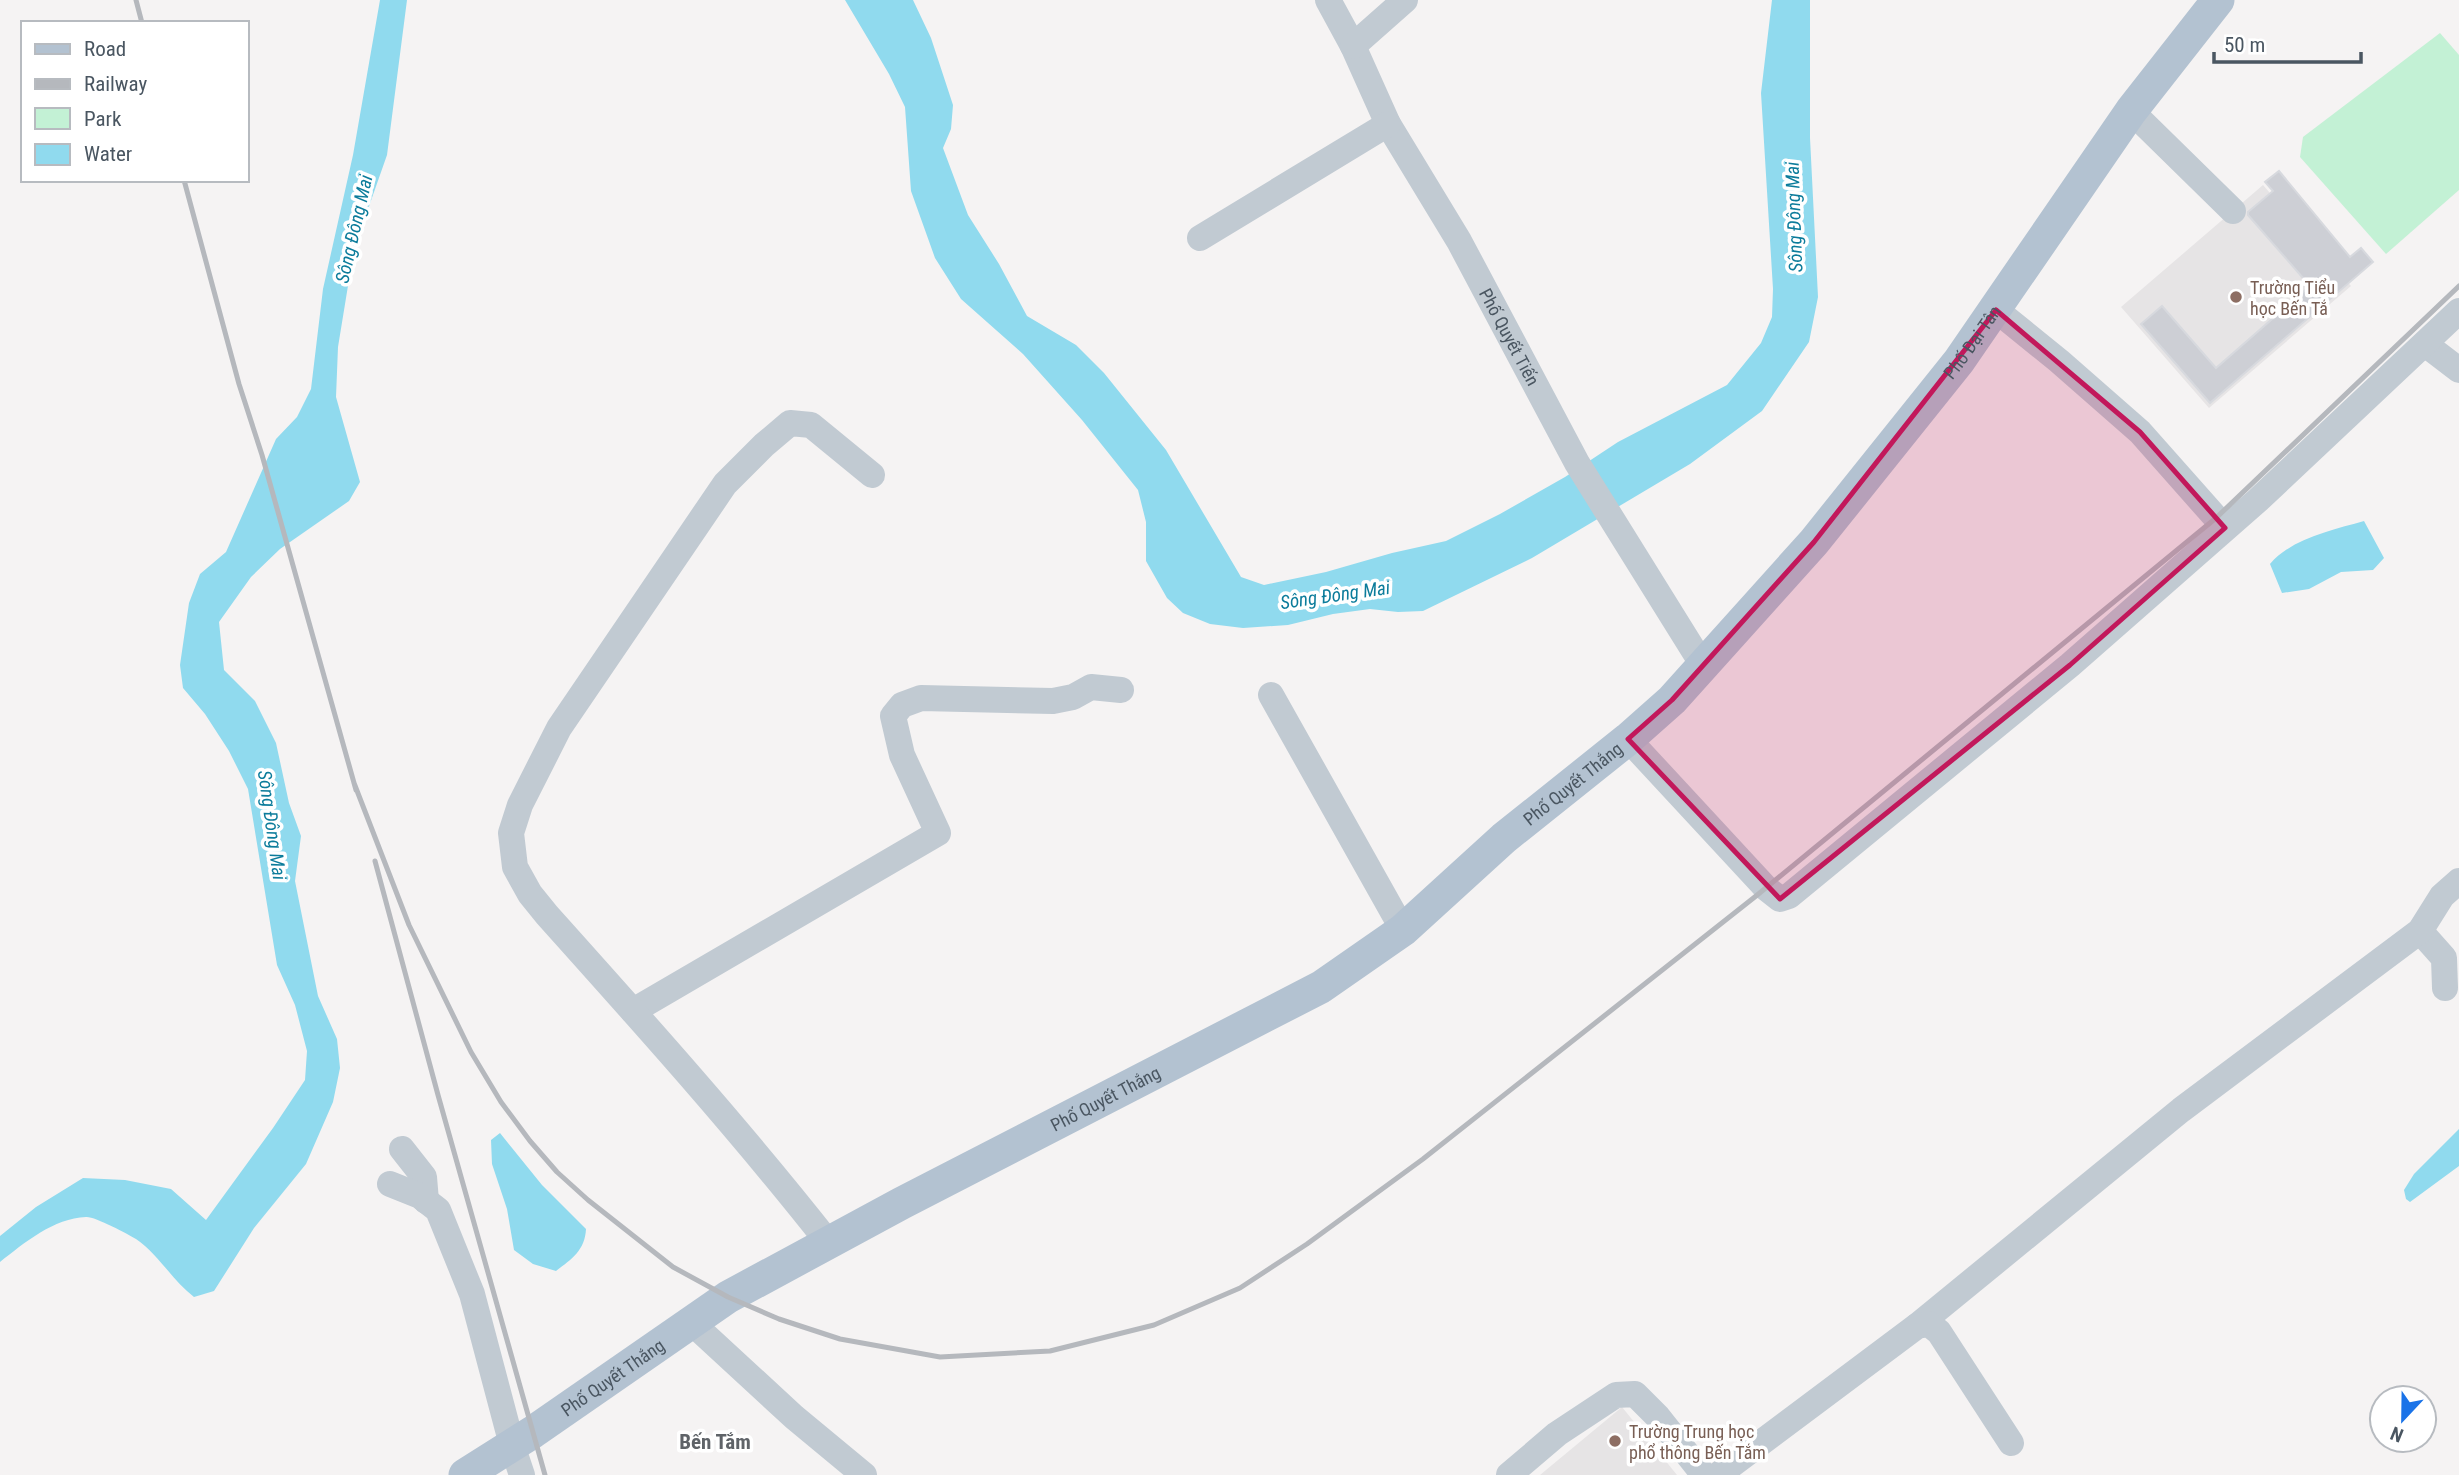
<svg xmlns="http://www.w3.org/2000/svg" width="2459" height="1475" font-family="'Roboto Condensed',sans-serif">
<style>
.education{fill:#e6e4e5}
.green{fill:#c3f1d5}
.water{fill:#90daee}
.building{fill:#cdcfd5;stroke:#d7d9de;stroke-width:2}
.lines{fill:none;stroke-linecap:round;stroke-linejoin:round}
.minor{stroke:#c1cad2;stroke-width:26}
.major{stroke:#b3c2d1;stroke-width:33}
.rail{stroke:#b5b8bd;stroke-width:5}
.marked{fill:#c2185b;fill-opacity:0.2;stroke:#c2185b;stroke-width:5;stroke-linejoin:round}
.education-dot{fill:#8d6e63;stroke:#fff;stroke-width:2.5}
.labels{text-anchor:middle;dominant-baseline:central;stroke-width:7;stroke-linejoin:round;paint-order:stroke}
.education-label{font-size:18px;fill:#785e54;stroke:#fff;text-anchor:start}
.street-label{font-size:18px;fill:#4a5661;stroke:#fff}
.water-label{font-size:19px;font-style:italic;fill:#0c7c9b;stroke:#fff}
.quarter-label{font-size:21px;font-weight:bold;fill:#5f6368;stroke:#fff}
</style>
<rect width="100%" height="100%" fill="#f5f3f3"/>
<path class="education" d="M2263,185L2351,286L2209,408L2121,307Z
M1622,1407L1677,1475H1540Z"/>
<path class="green" d="M2440,33L2459,55V190L2386,254L2300,157L2303,137Z"/>
<path class="water" d="M380,0H407L387,155L354,249L338,347L336,397L360,482L349,501L280,549L251,577L219,622L224,670L255,701L276,743L289,803L301,836L295,881L318,996L337,1039L340,1068L333,1102L306,1164L254,1228L214,1291L194,1297C172,1280 159,1255 136,1239C128,1234 94,1216 86,1217C54,1218 24,1243 0,1262V1236L36,1207L83,1178L125,1180L171,1189L206,1220L273,1128L305,1080L307,1051L295,1005L277,965L248,789L229,751L205,714L183,688L180,665L189,603L200,574L226,552L276,439L297,417L311,389L323,289L353,155Z
M845,0H913L931,38L953,105L951,129L943,148L968,215L999,264L1027,316L1076,345L1104,373L1166,450L1241,577L1264,585L1326,572L1392,553L1446,541L1500,514L1565,477L1618,442L1727,385L1761,343L1772,317L1773,289L1761,93L1772,0H1810V138L1818,297L1809,342L1762,411L1690,464L1532,558L1423,611L1398,612L1370,609L1333,614L1288,625L1243,628L1210,624L1183,613L1167,598L1146,561V522L1138,490L1082,420L1023,354L961,299L935,258L911,191L905,107L889,74Z
M2364,521L2384,558L2373,570L2341,572L2309,589L2282,593L2270,564C2292,538 2333,530 2364,521Z
M2459,1129V1166L2410,1202L2406,1199L2404,1190L2414,1174Z
M500,1133L542,1185L586,1229C585,1250 572,1259 556,1271L533,1264L514,1250L507,1209L492,1164L491,1140Z"/>
<path class="building" d="M2279,171L2350,257L2361,248L2373,262L2210,403L2141,324L2162,306L2216,368L2310,286L2248,215V212L2273,191L2265,182Z"/>
<g class="lines">
<g class="minor">
<path id="s1" d="M1328,0L1353,46L1388,124L1459,241L1577,463L1704,667"/>
<path d="M1353,46L1405,0"/>
<path d="M2131,111L2233,211"/>
<path d="M1200,238L1388,124"/>
<path d="M1996,310L2059,361L2140,432L2225,528"/>
<path d="M2425,344L2459,370"/>
<path d="M1271,695L1403,930"/>
<path d="M1628,739L1766,888L1780,899L1789,896L2070,665L2258,500L2459,311"/>
<path d="M2420,931L2444,958L2445,988"/>
<path d="M633,1011L938,833L902,755L893,716L902,705L921,698L1053,701L1073,697L1091,687L1121,690"/>
<path d="M402,1149L424,1177L426,1201"/>
<path d="M390,1184L420,1196L438,1210L472,1294L512,1445L522,1475"/>
<path d="M828,1242C739,1129 643,1022 547,915L530,894L515,867L511,833L520,805L559,728L725,484L764,445L790,423L811,425L872,475"/>
<path d="M692,1323L794,1417L864,1475"/>
<path d="M1917,1326L2181,1110L2420,931L2442,896L2459,881"/>
<path d="M1509,1475L1557,1434L1616,1395L1635,1394L1658,1417L1704,1475"/>
<path d="M1718,1475L1917,1326L1929,1324L1939,1332L2011,1443"/>
</g>
<path class="major" id="s2" d="M465,1475L533,1432L728,1297L902,1203L1321,987L1403,930L1504,838L1628,739L1672,700L1814,542L1959,361L2131,111L2218,0"/>
<path class="rail" d="M136,0L142,23
M184,180L239,384L262,455L356,790
M354,783L409,925L471,1052L501,1102L530,1141L557,1172L588,1200L673,1267L728,1297L779,1319L840,1339L940,1357L1050,1351L1154,1325L1240,1288L1307,1244L1423,1159L1756,896L2216,518L2459,286
M375,861L438,1095L545,1475"/>
</g>
<path class="marked" d="M1996,310L2140,432L2225,528L2070,665L1780,899L1628,739L1672,700L1814,542Z"/>
<g class="education-dot">
<circle cx="2236" cy="297" r="7"/>
<circle cx="1615" cy="1441" r="7"/>
</g>
<g class="labels">
<g class="education-label">
<text x="2250" y="287">Trường Tiểu<tspan x="2250" dy="21">học Bến Tắ</tspan></text>
<text x="1629" y="1431">Trường Trung học<tspan x="1629" dy="21">phổ thông Bến Tắm</tspan></text>
</g>
<g class="street-label">
<text stroke="none"><textPath href="#s1" startOffset="383">Phố Quyết Tiến</textPath></text>
<text stroke="none"><textPath href="#s2" startOffset="1908">Phố Đại Tân</textPath></text>
<text stroke="none"><textPath href="#s2" startOffset="1311">Phố Quyết Thắng</textPath></text>
<text stroke="none"><textPath href="#s2" startOffset="744">Phố Quyết Thắng</textPath></text>
<text stroke="none"><textPath href="#s2" startOffset="177">Phố Quyết Thắng</textPath></text>
</g>
<g class="water-label">
<text transform="translate(1794 217) rotate(-92)">Sông Đông Mai</text>
<text transform="translate(354 229) rotate(-77)">Sông Đông Mai</text>
<text transform="translate(1335 595) rotate(-8)">Sông Đông Mai</text>
<text transform="translate(272 825) rotate(82)">Sông Đông Mai</text>
</g>
<g class="quarter-label">
<text x="715" y="1442">Bến Tắm</text>
</g>
</g>
<rect x="21" y="21" width="228" height="161" fill="#ffffff" stroke="#b7bbc0" stroke-width="2"/>
<rect x="35" y="44" width="35" height="10" fill="#b3c2d1" stroke="#b7bbc0" stroke-width="2"/>
<text x="84" y="56" font-size="21" fill="#4a5661">Road</text>
<rect x="35" y="79" width="35" height="10" fill="#b5b8bd" stroke="#b7bbc0" stroke-width="2"/>
<text x="84" y="91" font-size="21" fill="#4a5661">Railway</text>
<rect x="35" y="108" width="35" height="21" fill="#c3f1d5" stroke="#b7bbc0" stroke-width="2"/>
<text x="84" y="126" font-size="21" fill="#4a5661">Park</text>
<rect x="35" y="144" width="35" height="21" fill="#90daee" stroke="#b7bbc0" stroke-width="2"/>
<text x="84" y="161" font-size="21" fill="#4a5661">Water</text>
<g transform="translate(2403 1419) rotate(202)"><circle r="33" fill="#ffffff" stroke="#b7bbc0" stroke-width="2"/>
<path d="M0-5L12 26L0 18L-12 26Z" fill="#1a73e8"/>
<text y="-10" font-size="19" font-weight="bold" text-anchor="middle" fill="#4a5661">N</text>
</g>
<path d="M2214 52v10h147v-10" fill="none" stroke="#4a5661" stroke-width="3.5"/>
<text x="2224" y="52" font-size="21" fill="#4a5661" stroke="#ffffff" stroke-width="5" paint-order="stroke">50 m</text>
</svg>
